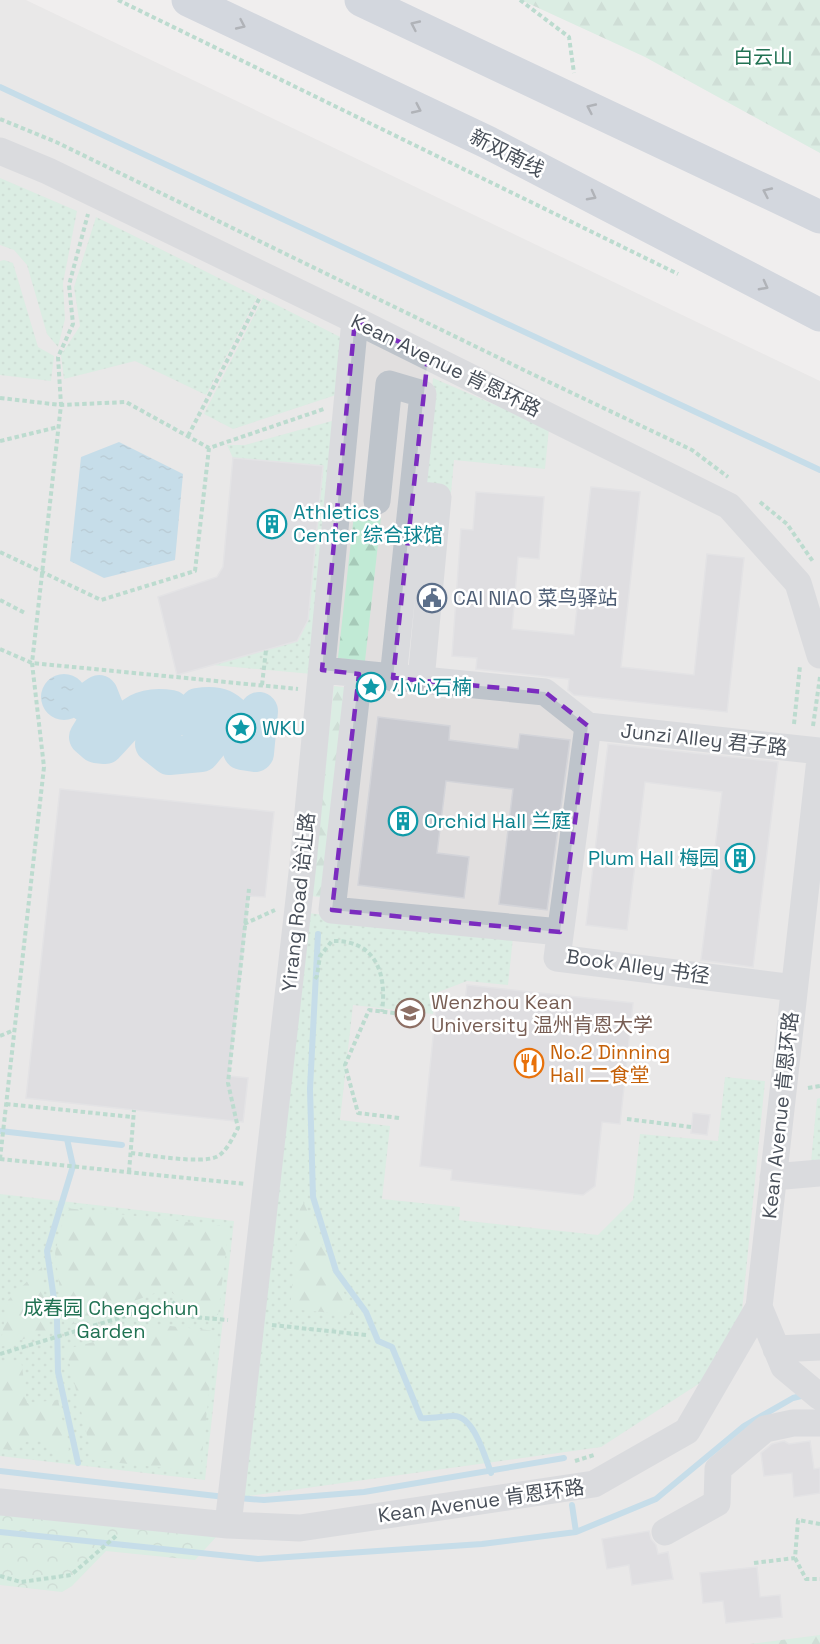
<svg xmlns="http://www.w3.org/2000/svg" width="820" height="1644" font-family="'Space Grotesk','Noto Sans SC',sans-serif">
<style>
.education{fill:#e1dfdf}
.grass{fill:url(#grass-dots)}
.forest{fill:url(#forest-firs)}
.park{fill:url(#park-crowns)}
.water{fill:url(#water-ripples)}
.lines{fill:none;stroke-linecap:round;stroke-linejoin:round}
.stream{stroke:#93c8e2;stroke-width:6}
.river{stroke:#93c8e2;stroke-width:38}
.building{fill:#c9cad0;stroke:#d3d4d9;stroke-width:1.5}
.path{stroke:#7dc4a9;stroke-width:4;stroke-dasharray:4.5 3;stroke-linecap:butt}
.minor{stroke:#bec4cb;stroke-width:27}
.major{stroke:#b0baca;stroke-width:33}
.oneway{stroke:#626a75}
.marked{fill:none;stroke:#7b2cbf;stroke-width:4.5;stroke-dasharray:12 8;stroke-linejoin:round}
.labels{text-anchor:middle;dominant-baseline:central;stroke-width:5;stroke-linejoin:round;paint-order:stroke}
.park-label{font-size:20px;fill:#217253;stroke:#fff}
.street-label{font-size:20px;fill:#484f59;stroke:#fff}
.culture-label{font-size:20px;fill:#0d838f;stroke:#fff;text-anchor:start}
.service-label{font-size:20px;fill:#4e5e75;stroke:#fff;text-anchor:start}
.education-label{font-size:20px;fill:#785e54;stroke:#fff;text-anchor:start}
.food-label{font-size:20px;fill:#c56008;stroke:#fff;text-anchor:start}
</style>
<defs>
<pattern id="grass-dots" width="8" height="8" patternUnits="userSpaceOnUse" patternTransform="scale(1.5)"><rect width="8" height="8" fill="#c1ead5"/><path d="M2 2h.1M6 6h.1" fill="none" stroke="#a7cab9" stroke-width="1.8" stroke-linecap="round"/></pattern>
<pattern id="forest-firs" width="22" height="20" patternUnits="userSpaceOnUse" patternTransform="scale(1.5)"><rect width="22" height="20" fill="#c1ead5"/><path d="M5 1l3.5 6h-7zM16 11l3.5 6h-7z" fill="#a7cab9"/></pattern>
<pattern id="park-crowns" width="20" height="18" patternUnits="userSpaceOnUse" patternTransform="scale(1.5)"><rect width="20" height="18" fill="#c1ead5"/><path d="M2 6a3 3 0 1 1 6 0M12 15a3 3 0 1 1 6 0" fill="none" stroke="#a7cab9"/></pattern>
<pattern id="water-ripples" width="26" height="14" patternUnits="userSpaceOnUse" patternTransform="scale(1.5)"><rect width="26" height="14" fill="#93c8e2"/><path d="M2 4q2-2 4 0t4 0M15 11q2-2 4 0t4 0" fill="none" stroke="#7aa5ba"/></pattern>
</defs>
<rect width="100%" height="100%" fill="#f0eeee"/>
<path class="education" d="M0,0H26L820,381V1644H0Z"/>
<path class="grass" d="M0,178L77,211L63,283L65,319L58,347L47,334L27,265L14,250L0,245Z
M96,217L257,297L206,395L135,361L64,379L61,355L80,326L74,287Z
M4,260L13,263L38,347L54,356L51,381L0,375V261Z
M263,298L348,341L342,393L233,429L204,414Z
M433,378L549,428L545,469L454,460L451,493L423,490Z
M339,419L312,674L212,665L298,641L308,620L323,467L233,458L227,445H245Z
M308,913L513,937L508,985L467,981L436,993L433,1014L353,1005L340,1120L390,1126L382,1199L460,1207L459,1220L598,1235L633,1200L640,1134L718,1141L725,1077L765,1081L742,1311L700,1383L601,1447L242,1497Z
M820,1098V1161L811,1162L817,1099Z
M0,1194L234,1221L205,1480L0,1456Z"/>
<path class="forest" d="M521,0H820V153L645,57Z
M354,514L381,517L365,661L338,658Z
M334,686L350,688L327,898L311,896Z
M301,1197L354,1315L290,1309Z
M66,1208L229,1227L218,1315L203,1313L166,1289L65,1327L55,1253Z
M42,1267L47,1331L0,1347L8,1300Z
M161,1325L216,1331L200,1472L93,1460L66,1349Z
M21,1359L27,1403L58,1400L71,1459C65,1458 58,1457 53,1452C50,1450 50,1446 47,1444C36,1435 25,1441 16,1450L0,1449V1364Z
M820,1635V1644H750Z"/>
<path class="park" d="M0,1511L217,1536L195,1560L106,1551L72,1586L62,1592L0,1585Z"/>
<path class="water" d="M119,442L183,474L175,560L104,578L70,561L81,457Z
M41 697a23 23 0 1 1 46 0a23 23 0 1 1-46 0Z"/>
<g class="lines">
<path class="stream" d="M0,87L820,470
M318,934L310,1089L313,1197L336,1271L366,1312L378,1341L392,1347L421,1418C432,1419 443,1416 454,1416C474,1416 485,1457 491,1473
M0,1131L122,1145
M67,1139L73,1166L47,1251L57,1320L58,1372L78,1463
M0,1471L225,1497
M238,1498L264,1500L364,1492L564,1458
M572,1505L576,1532L656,1499L744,1426L793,1398L805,1395
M0,1532L258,1559L482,1544L576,1532"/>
<path class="river" d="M86,703L99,694L105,709L88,737L96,744L105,745C128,722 135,703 171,709L173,716L168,722L160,727L154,744L169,756L201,753L210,742L197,723L198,707C230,701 243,722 242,751L255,753L259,711"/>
</g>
<path class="building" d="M233,458L323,466L308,620L297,641L177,675L158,597L217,577L223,567Z
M591,487L640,492L621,667L694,675L707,554L744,558L727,712L574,695L568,690L569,679L476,669L477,658L452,656L461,529L473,530L476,492L544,497L539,559L518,557L512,629L574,635Z
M378,717L450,726L449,740L518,749L520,734L570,740L547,910L499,904L513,789L446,781L437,853L469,857L464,898L358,885Z
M608,744L778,762L753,967L701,960L722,792L645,782L627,930L586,925Z
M60,789L274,812L265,897L249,896L229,1076L248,1078L243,1122L26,1098Z
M467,985L633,1003L620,1124L602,1122L595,1186L583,1195L451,1180L452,1170L420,1166L437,999L465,1002Z
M693,1113L710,1115L707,1135L691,1133Z
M784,1441L789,1444L810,1441L814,1469L820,1468V1493L794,1497L792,1473L764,1476L761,1453L772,1444Z
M649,1531L651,1539L656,1545L658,1554L668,1552L673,1579L632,1585L629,1565L607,1569L602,1539Z
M757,1567L760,1597L780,1595L782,1617L726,1623L723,1601L703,1603L700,1573Z"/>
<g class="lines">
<path class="path" d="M118,0L678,274
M520,0L569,37L574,73
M0,119L56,142L530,373L692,450L728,477
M0,398L61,405L58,357L73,324L69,285L88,214
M188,436L259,299
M0,441L58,427
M760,502L787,524L814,563
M0,552L101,600L195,571L209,448
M0,600L25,613
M0,649L32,663L298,689
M262,685L266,650
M794,724L800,666
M813,726L820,677
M244,924L275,910
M315,979L317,976L320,956L332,941C376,940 387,973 382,1012
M0,1036L14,1030
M808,1088L820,1086
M6,1104L133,1117
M399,1118L358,1113L345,1065L369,1010L410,1015
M627,1119L691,1127
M131,1153C149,1155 200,1164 216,1157C226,1153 233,1137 238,1128L228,1083L249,889
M0,1159L44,767L32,663L61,405L126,402L209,448L324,409
M0,1159L245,1184
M129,1172L134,1110
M272,1325L366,1335
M0,1354L172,1302L193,1317L228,1320
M575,1461L594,1455
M795,1558L806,1579H820
M754,1563L795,1558L798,1520L820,1524
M0,1576L21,1582L71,1575L116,1536"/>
<path class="minor" d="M0,151L48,171L355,320L729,506L798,583L820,655
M413,494L438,497L421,680
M377,501L389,384L423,394L393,678
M322,670L545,692L588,726L557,958L794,988
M359,674L332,910L560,932
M588,726L820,751
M773,1177L820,1173
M759,1307L784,1367L820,1397
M776,1349L820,1347
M0,1502L228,1525L300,1528L594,1484L687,1431L759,1307L820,759
M228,1525L303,864L355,320
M665,1532L717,1503L718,1469L765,1429L793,1423H820"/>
<path class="major" d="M188,0L487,142L820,315
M361,0L820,217"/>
</g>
<defs><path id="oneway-chevron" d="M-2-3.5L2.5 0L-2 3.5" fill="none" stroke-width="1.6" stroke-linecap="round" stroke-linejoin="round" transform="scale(1.5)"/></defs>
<g class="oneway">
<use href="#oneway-chevron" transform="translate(241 25) rotate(25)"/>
<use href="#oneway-chevron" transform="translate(415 25) rotate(-155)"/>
<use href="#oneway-chevron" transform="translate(591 108) rotate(-155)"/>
<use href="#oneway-chevron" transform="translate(417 109) rotate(25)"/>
<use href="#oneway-chevron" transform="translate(767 192) rotate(-155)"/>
<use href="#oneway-chevron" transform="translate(592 196) rotate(28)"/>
<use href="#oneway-chevron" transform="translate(764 286) rotate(28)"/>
</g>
<path d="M0 0H820V1644H0ZM355,320L428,356L393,678L545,692L588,726L560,932L332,910L359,674L322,670Z" fill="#f0eeee" fill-opacity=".55" fill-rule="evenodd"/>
<path class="marked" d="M355,320L428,356L393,678L545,692L588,726L560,932L332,910L359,674L322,670Z"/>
<defs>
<g id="building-ring" transform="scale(1.5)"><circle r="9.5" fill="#fff" stroke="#0f9aa8" stroke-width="1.5"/><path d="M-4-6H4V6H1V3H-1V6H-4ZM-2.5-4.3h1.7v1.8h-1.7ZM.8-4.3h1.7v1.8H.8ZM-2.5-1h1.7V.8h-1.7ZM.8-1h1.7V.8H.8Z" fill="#0f9aa8"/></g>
<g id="civic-ring" transform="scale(1.5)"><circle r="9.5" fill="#fff" stroke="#5c6f8a" stroke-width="1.5"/><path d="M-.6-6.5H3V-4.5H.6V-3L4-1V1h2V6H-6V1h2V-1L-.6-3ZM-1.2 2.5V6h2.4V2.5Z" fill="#5c6f8a"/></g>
<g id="sight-ring" transform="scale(1.5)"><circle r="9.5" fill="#fff" stroke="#0f9aa8" stroke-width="1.5"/><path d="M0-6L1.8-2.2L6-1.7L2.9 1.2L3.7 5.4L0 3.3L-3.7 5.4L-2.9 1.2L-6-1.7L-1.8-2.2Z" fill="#0f9aa8"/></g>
<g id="university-ring" transform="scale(1.5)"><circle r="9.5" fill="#fff" stroke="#8d6e63" stroke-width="1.5"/><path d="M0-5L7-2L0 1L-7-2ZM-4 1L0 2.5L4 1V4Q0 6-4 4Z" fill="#8d6e63"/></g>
<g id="restaurant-ring" transform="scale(1.5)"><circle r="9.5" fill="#fff" stroke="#e8710a" stroke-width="1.5"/><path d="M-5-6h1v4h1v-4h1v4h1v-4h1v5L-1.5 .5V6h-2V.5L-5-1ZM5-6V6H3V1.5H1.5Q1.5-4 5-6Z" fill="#e8710a"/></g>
</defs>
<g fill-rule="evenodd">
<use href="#building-ring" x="272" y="524"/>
<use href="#civic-ring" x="432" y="598"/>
<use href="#sight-ring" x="371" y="687"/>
<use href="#sight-ring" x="241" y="728"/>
<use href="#building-ring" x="403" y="821"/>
<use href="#building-ring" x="740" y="858"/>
<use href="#university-ring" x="410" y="1013"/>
<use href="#restaurant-ring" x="529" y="1063"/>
</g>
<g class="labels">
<g class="park-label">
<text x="763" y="57">白云山</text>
<text x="111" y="1308">成春园 Chengchun<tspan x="111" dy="23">Garden</tspan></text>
</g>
<g class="street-label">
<text transform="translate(507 153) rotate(27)">新双南线</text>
<text transform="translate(446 365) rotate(26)">Kean Avenue 肯恩环路</text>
<text transform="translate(704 739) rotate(6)">Junzi Alley 君子路</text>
<text transform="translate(298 902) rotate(-84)">Yirang Road 诒让路</text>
<text transform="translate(638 966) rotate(8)">Book Alley 书径</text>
<text transform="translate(780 1115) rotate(-84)">Kean Avenue 肯恩环路</text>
<text transform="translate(481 1501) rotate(-8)">Kean Avenue 肯恩环路</text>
</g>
<g class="culture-label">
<text x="293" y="512">Athletics<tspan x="293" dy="23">Center 综合球馆</tspan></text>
<text x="392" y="687">小心石楠</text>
<text x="262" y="728">WKU</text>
<text x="424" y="821">Orchid Hall 兰庭</text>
<text x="719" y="858" text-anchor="end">Plum Hall 梅园</text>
</g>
<g class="service-label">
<text x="453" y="598">CAI NIAO 菜鸟驿站</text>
</g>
<g class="education-label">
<text x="431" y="1002">Wenzhou Kean<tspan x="431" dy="23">University 温州肯恩大学</tspan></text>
</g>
<g class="food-label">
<text x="550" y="1052">No.2 Dinning<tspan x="550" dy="23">Hall 二食堂</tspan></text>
</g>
</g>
</svg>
